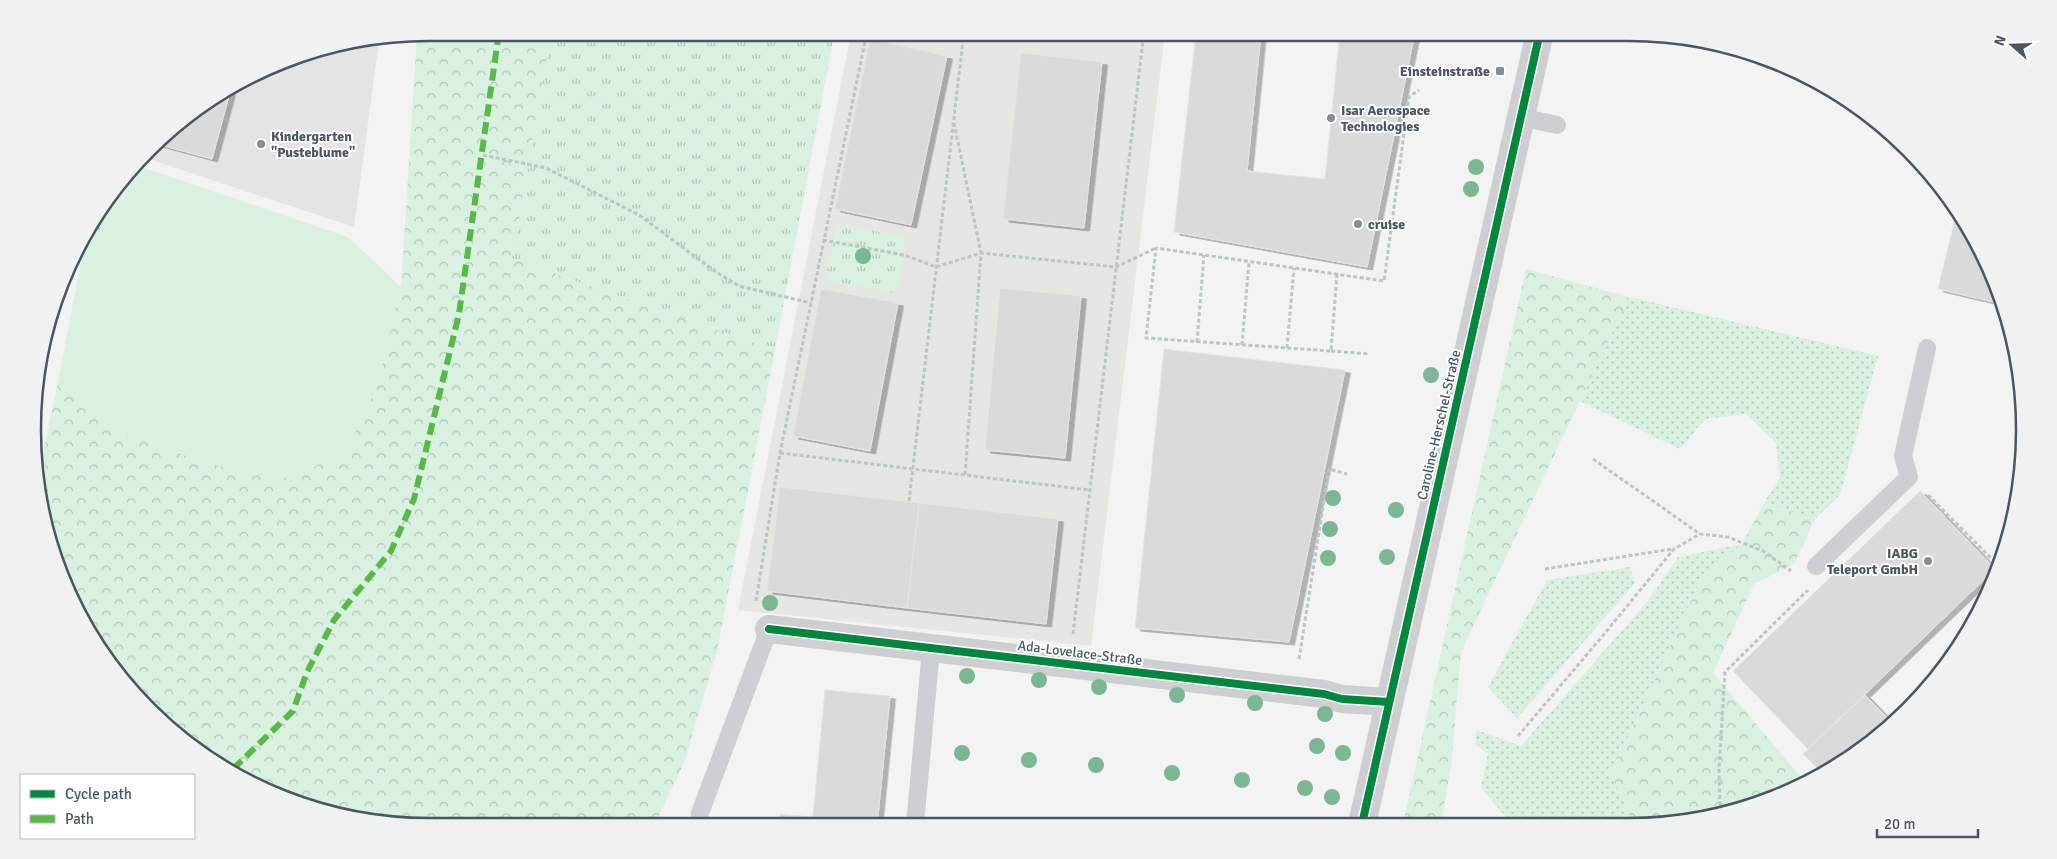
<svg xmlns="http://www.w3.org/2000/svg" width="2057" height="859" font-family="Signika,sans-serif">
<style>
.commercial{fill:#e6e6e2}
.education{fill:#e5e4e5}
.grass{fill:url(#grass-dots)}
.forest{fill:url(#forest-crowns)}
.park{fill:url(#park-tufts)}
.pitch{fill:#d8f1e1}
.building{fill:#d9dbdb;stroke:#e4e5e6;filter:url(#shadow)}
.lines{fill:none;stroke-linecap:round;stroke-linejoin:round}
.path{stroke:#bbc7c3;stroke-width:3;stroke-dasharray:4 2.5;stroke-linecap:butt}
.service{stroke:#cdcfd1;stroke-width:18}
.minor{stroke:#cdcfd1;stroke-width:28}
.quiet{stroke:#58b947;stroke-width:6;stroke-dasharray:12 6;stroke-linecap:butt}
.cycleway-casing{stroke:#fff;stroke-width:11}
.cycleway{stroke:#00873e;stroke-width:8}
.tree{fill:#7bb695}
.poi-dot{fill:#848e93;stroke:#fff;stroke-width:2}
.labels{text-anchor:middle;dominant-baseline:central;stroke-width:4;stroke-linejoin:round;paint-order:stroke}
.poi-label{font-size:14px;font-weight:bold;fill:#495760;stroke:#fff;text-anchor:start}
.street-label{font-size:14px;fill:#495760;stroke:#fff}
.rim{fill:none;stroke:#495760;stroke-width:2.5}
</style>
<defs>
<pattern id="grass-dots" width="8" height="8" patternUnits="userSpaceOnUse" patternTransform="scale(1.25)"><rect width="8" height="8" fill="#d8f1e1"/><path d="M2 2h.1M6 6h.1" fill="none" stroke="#b1c6ba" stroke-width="1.8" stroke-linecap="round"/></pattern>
<pattern id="forest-crowns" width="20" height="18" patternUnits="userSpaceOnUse" patternTransform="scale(1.25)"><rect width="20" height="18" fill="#d8f1e1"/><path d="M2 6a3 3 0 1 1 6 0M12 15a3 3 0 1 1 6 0" fill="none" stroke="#b1c6ba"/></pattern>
<pattern id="park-tufts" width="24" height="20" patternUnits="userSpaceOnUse" patternTransform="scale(1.25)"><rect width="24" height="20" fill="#d8f1e1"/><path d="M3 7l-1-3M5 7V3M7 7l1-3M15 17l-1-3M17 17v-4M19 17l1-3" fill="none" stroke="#b1c6ba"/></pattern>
<filter id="shadow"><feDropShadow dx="5.5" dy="3" stdDeviation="0" flood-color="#0004"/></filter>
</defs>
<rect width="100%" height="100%" fill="#f3f3f3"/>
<path class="commercial" d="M851,33H1165L1091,646L738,610Z"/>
<path class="education" d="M379,41L354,227L146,158L168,131L231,86L302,54Z"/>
<path class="grass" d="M1629,297L1878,356L1840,495L1815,519L1764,503L1780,477L1776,443L1746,414L1705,419L1680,449L1580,401Z
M1742,544L1701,579L1611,773L1633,823L1503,824L1505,816L1481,788L1488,754L1476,745V730L1521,746L1648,601L1678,557Z
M1630,567L1635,583L1517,718L1488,687L1547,580Z"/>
<path class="forest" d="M430,32L551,33L512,259L775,350L717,651L684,763L654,826H430L302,806L188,744L99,650L63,582L40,507L39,472L58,382L121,432L203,462L280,480L401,287L417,35Z
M1526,269L1629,297L1461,652L1451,766L1441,824H1403Z
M1764,503L1815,519L1794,564L1754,584L1713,673L1804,781L1780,796L1680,823H1633L1611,774L1701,579L1742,544Z"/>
<path class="park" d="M809,32L833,40L775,350L512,259L551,33Z
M836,224L907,237L896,293L825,280Z"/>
<path class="pitch" d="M139,166L348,237L401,287L377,387L345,455L280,480L203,462L121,432L58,382L87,230Z"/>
<path class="building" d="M1196,32H1261L1247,171L1325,179L1340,32H1415L1367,267L1174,232Z
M870,39L947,56L911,225L835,209Z
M1021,53L1102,62L1084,228L1003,219Z
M224,91L230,92L212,159L157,144L168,131Z
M1957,210L1983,254L2002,304L1938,289Z
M1000,288L1081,296L1065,458L985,450Z
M821,289L898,303L870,451L793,436Z
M1164,349L1345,370L1289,642L1135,628Z
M780,487L919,503L907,608L767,591Z
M1920,491L1995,569L1808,749L1733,671Z
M919,503L1058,519L1046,624L907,608Z
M825,690L890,696L877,825H812Z
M1865,695L1893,724L1889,728L1820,771L1803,754Z
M780,814L812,817V825L779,826Z"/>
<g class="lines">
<path class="path" d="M1482,73L1498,76
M954,123L981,253L965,475
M483,155L546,168L639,215L716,272L739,286L811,303
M90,226L103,230
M823,240L904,255L936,267L981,253L1116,267L1156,248
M1337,274L1331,351L1146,338L1156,248L1384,281L1409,97L1419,90
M1197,342L1204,255
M1242,345L1249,262
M1287,348L1294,268
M1331,351L1369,354
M780,453L1090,490
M1593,459L1700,534
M1928,495L1999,566
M909,501L964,32
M1545,569L1672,549
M756,601L780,453L867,32
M1073,634L1144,32
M1299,659L1329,469L1347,474
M1518,736L1600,639L1674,549L1700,534L1728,537L1763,551L1791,571
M1720,812L1719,768L1725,672L1808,590"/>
<path class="service" d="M1521,117L1557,125
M1816,566L1909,477L1903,456L1927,348
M915,825L931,649
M700,826V813L769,629"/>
<path class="minor" d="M769,629L1324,694L1342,699L1389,702
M1362,824L1540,32"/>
<path class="quiet" d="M233,769L293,711L307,672L334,620L391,551L414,499L459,314L499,32"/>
<g class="cycleway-casing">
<path id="cycleway" d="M769,629L1324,694L1342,699L1389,702
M1362,824L1540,32"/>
</g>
<use href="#cycleway" class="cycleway"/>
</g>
<g class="tree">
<circle cx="1476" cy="167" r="8"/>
<circle cx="1471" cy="189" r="8"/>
<circle cx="863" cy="256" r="8"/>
<circle cx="1431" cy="375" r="8"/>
<circle cx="1333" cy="498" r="8"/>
<circle cx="1396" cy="510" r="8"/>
<circle cx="1330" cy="529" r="8"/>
<circle cx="1387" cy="557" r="8"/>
<circle cx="1328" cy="558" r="8"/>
<circle cx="770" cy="603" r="8"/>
<circle cx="967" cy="676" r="8"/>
<circle cx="1039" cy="680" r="8"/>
<circle cx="1099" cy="687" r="8"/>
<circle cx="1177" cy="695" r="8"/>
<circle cx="1255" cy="703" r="8"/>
<circle cx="1325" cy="714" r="8"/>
<circle cx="1317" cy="746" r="8"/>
<circle cx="962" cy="753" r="8"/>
<circle cx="1343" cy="753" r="8"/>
<circle cx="1029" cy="760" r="8"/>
<circle cx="1096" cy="765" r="8"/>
<circle cx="1172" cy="773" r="8"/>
<circle cx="1242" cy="780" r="8"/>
<circle cx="1305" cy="788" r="8"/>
<circle cx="1332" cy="797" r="8"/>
</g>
<g class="poi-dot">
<rect x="1495" y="66" width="10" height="10" rx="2.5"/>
<circle cx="1331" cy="118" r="5"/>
<circle cx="261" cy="144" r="5"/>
<circle cx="1358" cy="224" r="5"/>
<circle cx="1928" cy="561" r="5"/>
</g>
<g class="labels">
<g class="poi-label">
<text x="1490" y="71" text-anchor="end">Einsteinstraße</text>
<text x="1341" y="110">Isar Aerospace<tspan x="1341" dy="16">Technologies</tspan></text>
<text x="271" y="136">Kindergarten<tspan x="271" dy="16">"Pusteblume"</tspan></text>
<text x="1368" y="224">cruise</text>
<text x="1918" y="553" text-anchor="end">IABG<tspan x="1918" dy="16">Teleport GmbH</tspan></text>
</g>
<g class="street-label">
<text transform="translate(1439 425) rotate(-77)">Caroline-Herschel-Straße</text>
<text transform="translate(1080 653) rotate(7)">Ada-Lovelace-Straße</text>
</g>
</g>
<path d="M0 0H2057V859H0ZM429 41H1628A388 388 0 0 1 2016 429V430A388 388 0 0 1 1628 818H429A388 388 0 0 1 41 430V429A388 388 0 0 1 429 41Z" fill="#f0f2f2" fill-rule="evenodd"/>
<path class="rim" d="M429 41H1628A388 388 0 0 1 2016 429V430A388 388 0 0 1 1628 818H429A388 388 0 0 1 41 430V429A388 388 0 0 1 429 41Z"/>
<rect x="20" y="774" width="175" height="65" fill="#ffffff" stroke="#b6bcbf"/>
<rect x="30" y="790" width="25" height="8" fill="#00873e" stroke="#b6bcbf"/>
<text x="65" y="799" font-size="15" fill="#495760">Cycle path</text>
<rect x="30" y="815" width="25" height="8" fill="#58b947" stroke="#b6bcbf"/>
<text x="65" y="824" font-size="15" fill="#495760">Path</text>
<g transform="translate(2012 45) rotate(290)" stroke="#ffffff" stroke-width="4" paint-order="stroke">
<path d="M0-4L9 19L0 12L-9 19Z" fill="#495760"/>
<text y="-8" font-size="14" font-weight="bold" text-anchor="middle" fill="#495760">N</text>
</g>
<path d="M1877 829v8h101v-8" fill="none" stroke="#495760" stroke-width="2.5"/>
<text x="1884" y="829" font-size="15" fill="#495760" stroke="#ffffff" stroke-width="4" paint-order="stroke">20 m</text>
</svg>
